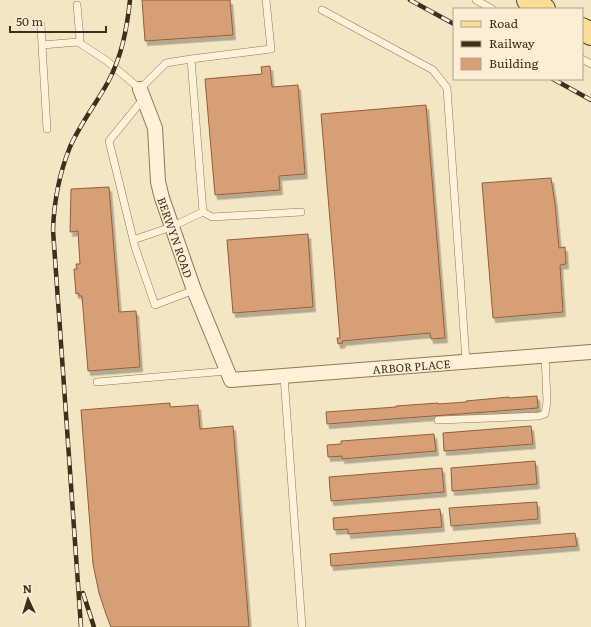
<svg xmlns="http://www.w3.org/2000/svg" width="591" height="627" font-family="Literata,serif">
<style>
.building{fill:#d69f75;stroke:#935e3a;filter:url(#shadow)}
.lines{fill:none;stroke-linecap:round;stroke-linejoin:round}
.service-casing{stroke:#917757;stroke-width:8}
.minor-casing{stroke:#917757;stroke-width:16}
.primary-casing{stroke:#5e442c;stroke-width:24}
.service{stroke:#fdf2d8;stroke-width:7}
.minor{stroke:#fdf2d8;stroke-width:14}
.primary{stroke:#fadd97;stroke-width:22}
.rail-casing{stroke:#3f2e1d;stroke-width:4.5}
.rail{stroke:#faefd4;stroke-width:3;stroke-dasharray:9;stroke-linecap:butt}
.labels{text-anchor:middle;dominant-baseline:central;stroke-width:3;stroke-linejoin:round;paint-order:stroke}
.street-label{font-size:11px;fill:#3f2e1d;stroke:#faefd4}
</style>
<defs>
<filter id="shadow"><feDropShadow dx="2.5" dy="4.5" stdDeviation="0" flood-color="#0004"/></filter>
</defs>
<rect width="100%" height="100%" fill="#f3e6c3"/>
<path class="building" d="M142,0H230L233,35L145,41Z
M270,66L272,87L298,85L305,174L279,176L280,190L215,195L205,79L262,74L261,67Z
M426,105L445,338L431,339L430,333L342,341L343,343L338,344L337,338H340L321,114Z
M551,178L555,204L559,248L565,247L566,264L560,265L563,312L493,318L482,183Z
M109,187L119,312L136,311L140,367L88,371L82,296H79V293L76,294L74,269H77L76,264H80L78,231L70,232L71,189Z
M308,234L313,307L233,313L227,240Z
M537,396L538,408L327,424L326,412L396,407V406L438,403V404L466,402V401L509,397V398Z
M170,403V407L198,405L200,429L233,426L249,627H111L106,614L99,593L93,564L81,410Z
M531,426L533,444L444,451L443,433Z
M434,434L436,451L342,459V456L328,457L327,445L341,444V441Z
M535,461L537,484L452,491L451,468Z
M442,468L444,492L331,501L329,477Z
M537,502L538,519L451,526L449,508Z
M440,509L442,527L348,534V529L334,530L333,518Z
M575,533L577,546L331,566L330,554Z"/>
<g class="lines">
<g class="service-casing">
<path id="service" d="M476,0L492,9
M77,5L80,39L78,42L107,61L140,89L166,63L191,59
M322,10L433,70L447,88L466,361
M41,25L42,45
M582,59L591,64
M144,98L109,141L135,247L155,305L194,290
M47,129L42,45L78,42
M203,212L212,217L301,212
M133,240L171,227L203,212L191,59L271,49L266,0
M284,376L302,627
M97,382L227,371
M438,420L539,416L545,414L547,401L545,355"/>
</g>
<g class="minor-casing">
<g id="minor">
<path id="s1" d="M140,89L155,128L158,182L162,198L194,290L231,380L591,352"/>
</g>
</g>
<g class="primary-casing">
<path id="primary" d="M528,0L544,9
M582,29L591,34"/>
</g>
<use href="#service" class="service"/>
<use href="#minor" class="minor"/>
<use href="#primary" class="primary"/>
<g class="rail-casing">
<path id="rail" d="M410,0L454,24
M553,79L591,100
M83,593L94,627
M81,627L53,230C54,202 59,174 70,147C80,124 96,104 108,82C122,56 127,28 130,0"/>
</g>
<use href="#rail" class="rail"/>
</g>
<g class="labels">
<g class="street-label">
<text stroke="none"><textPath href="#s1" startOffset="154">BERWYN ROAD</textPath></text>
<text stroke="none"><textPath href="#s1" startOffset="488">ARBOR PLACE</textPath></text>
</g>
</g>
<rect x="453" y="8" width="130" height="72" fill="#faefd4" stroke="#afa28b"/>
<rect x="461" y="21" width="20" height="6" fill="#fadd97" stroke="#afa28b"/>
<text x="489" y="28" font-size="12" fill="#3f2e1d">Road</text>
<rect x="461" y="41" width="20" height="6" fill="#3f2e1d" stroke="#afa28b"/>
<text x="489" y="48" font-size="12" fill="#3f2e1d">Railway</text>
<rect x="461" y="58" width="20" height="12" fill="#d69f75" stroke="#afa28b"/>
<text x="489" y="68" font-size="12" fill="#3f2e1d">Building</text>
<g transform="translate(28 599) rotate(356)" stroke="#faefd4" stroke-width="3" paint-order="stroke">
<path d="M0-3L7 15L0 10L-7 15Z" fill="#3f2e1d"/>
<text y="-6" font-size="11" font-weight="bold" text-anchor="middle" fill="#3f2e1d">N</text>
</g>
<path d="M10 26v6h96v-6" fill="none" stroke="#3f2e1d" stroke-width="2"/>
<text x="16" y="26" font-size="12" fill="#3f2e1d" stroke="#faefd4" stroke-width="3" paint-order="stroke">50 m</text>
</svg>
